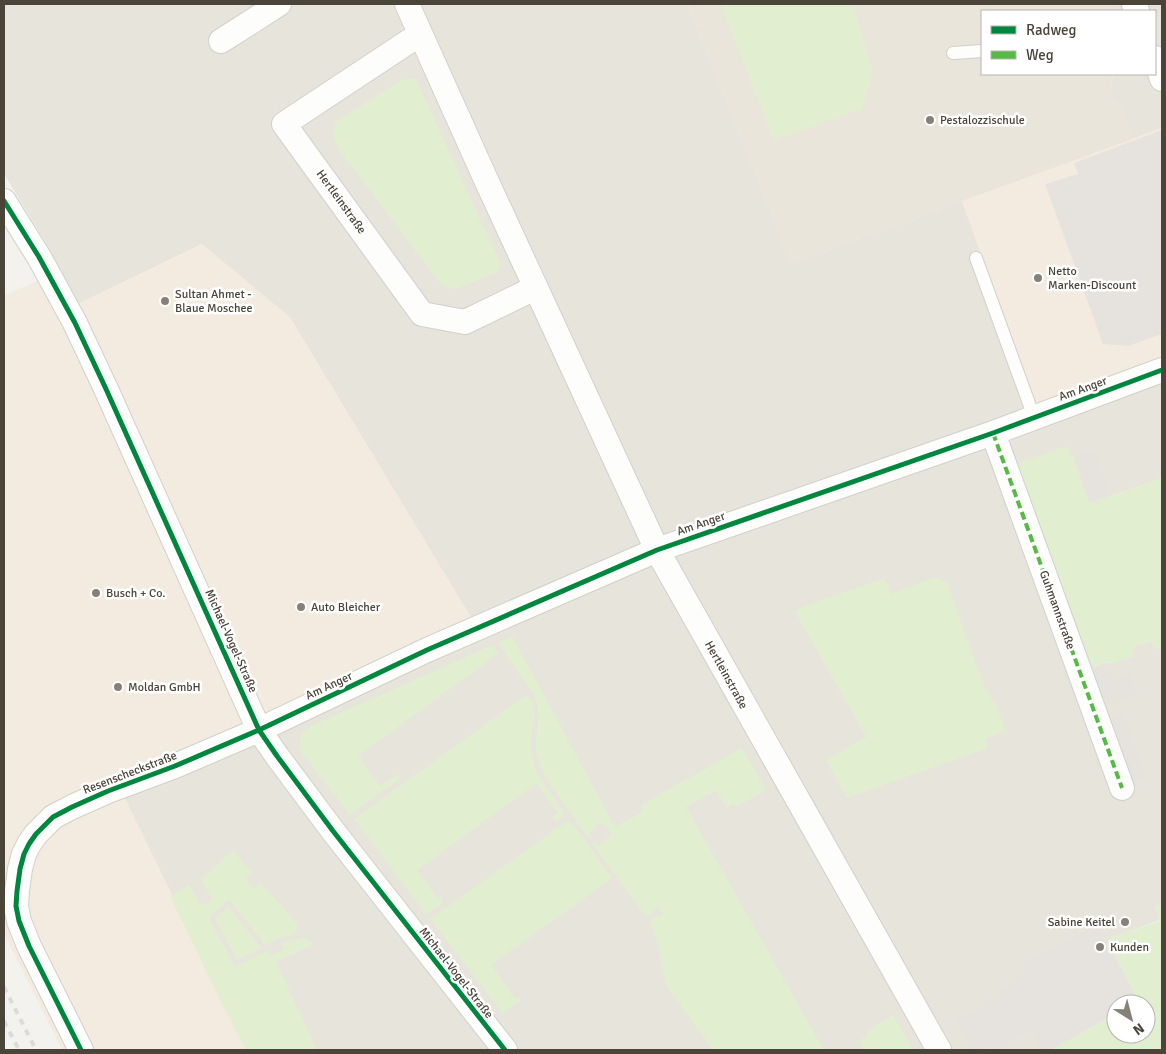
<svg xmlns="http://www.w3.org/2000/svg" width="1166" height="1054" font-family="Signika,sans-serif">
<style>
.residential{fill:#e7e4dc}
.commercial{fill:#f3ebdf}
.education{fill:#eae5da}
.green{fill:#e1eecf}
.parking{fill:#e6e3df}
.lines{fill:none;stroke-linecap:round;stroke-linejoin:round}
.lane-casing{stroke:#d2d0cb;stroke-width:14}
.street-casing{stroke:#d2d0cb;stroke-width:26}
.lane{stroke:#fdfdfc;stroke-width:12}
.street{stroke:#fdfdfc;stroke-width:24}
.rail{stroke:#dbdbda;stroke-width:4;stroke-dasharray:6 6;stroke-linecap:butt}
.quiet{stroke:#58b947;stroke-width:4;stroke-dasharray:8 4;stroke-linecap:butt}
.cycleway-casing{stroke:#fff;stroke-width:8}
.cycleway{stroke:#00873e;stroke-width:5}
.poi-dot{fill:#868178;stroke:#fff;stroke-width:2}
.labels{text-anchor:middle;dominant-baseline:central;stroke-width:5;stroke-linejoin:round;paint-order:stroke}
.poi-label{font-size:12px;fill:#4b4439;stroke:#fff;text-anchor:start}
.street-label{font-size:12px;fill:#4b4439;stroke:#fff}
</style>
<rect width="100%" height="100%" fill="#f4f2ee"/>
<path class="residential" d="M4,4H688L791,263L962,201L1038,411L1162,363V478L1089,504L1072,456L1089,668L1107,662L1108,664L1134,656L1131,648L1152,641L1155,649L1162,647V904L1155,907L1160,920L1108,939L1138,1001L1133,1004H1116V1013L1058,1046L1060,1050H248L120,790L202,244L78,304L46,243L4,174Z
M1117,4H1162V128L1133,139L1118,101L1109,100L1113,74H1155V11H1119Z"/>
<path class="commercial" d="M1162,128V363L1038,411L962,201Z
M202,244L290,317L477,627L121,790L248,1050H62L4,934V296L60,270L79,304Z"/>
<path class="education" d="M688,4H1117L1119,11H982V74H1113L1109,100L1118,101L1133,139L791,263Z"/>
<path class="green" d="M720,4H853L873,72L862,109L774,140Z
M409,78L416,79L501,265L497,272L464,286L454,289L446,287L439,282L339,150C333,138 331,134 336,122L399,81Z
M1067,446L1071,457L1073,456L1089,504L1162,478V647L1155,649L1152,641L1131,648L1134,656L1108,665L1107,662L1089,668L1015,464Z
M936,577L947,583L986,691L995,703L1006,731L985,739L988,748L847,798L826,760L866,737L795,612L805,606L885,578L891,594Z
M512,636L615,827L643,811L641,805L742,748L766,790L736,807L734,804L727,808L716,790L686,807L824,1050H713L668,988C662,975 662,963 659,949C657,940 650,926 650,919L655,916L659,917L663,914L657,906L653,910L652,914L646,916L643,913L593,845V843L595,841L599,845L612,835L602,822L589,832L593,837L591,839L588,838L544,776C539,765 535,754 536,742C537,724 541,713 534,695L498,643Z
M493,645L498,654L358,756L380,786L398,774L401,778L350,815L301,752C298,739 300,732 311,726Z
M527,696C541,704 531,731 531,745C532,755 534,766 538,775L562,810L564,814L563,817L556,822L553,817L558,812L536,784L417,870L438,899L441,897L444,902L426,915L354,819L523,697Z
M567,821L571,822L611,876V879L491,965L515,999L518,997L521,1000L503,1014L430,919Z
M233,850L252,873L246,879L254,889L261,883L297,923C300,935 290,936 281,938C276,939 270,943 265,945L229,900L209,918L235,967L268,950L271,956L284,949L281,943L303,937L307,938L313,945L276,962L317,1050H246L220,1000L170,896L189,885L201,906L212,900L201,879Z
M1162,904V1050H1051L1116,1013V1034H1146V1004H1133L1138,1001L1107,939L1160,921L1155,907Z
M229,907L261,948L237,960L215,919Z
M893,1015L913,1050H865L859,1040L868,1035L866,1031Z"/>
<path class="parking" d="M1162,130V334L1128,346L1103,344L1045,184L1078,174L1074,163Z
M1094,450L1110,494L1090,501L1074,457Z
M1108,665L1113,680L1132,674L1138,694L1103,706L1090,671Z
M1124,714L1147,779L1130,785L1107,720Z
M1096,924L1138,1001L1133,1004H1116V1013L1051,1050H1042L1031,1031L997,1050H996L992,1044L981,1050H972L956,1021L1001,995L999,990L1023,977V964Z"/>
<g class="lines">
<g class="lane-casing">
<path id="lane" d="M953,53L982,51
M976,258L1034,417"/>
</g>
<g class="street-casing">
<path id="street" d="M407,4L487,182L657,550L939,1050
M1134,4L1137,11
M420,34L284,124L422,314L465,322L535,288
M221,41L279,4
M1155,58L1162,79
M4,201L39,257L75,323L106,389L259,730L277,756L333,831L505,1050
M993,433L1122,788
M81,1050L29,946L19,921L16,906L17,891L20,869L24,854L29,844L36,834L53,817L72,807L108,791L175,766L259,730L427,650L657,550L993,433L1162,370"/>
</g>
<use href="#lane" class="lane"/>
<use href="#street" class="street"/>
<path class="rail" d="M4,987L36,1050
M4,1021L19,1050"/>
<path class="quiet" d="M993,433L1122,788"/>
<g class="cycleway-casing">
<path id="cycleway" d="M4,201L39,257L75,323L106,389L259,730L277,756L333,831L505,1050
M81,1050L29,946L19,921L16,906L17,891L20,869L24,854L29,844L36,834L53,817L72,807L108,791L175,766L259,730L427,650L657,550L993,433L1162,370"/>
</g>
<use href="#cycleway" class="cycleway"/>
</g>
<g class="poi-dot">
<circle cx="930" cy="120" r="5"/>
<circle cx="1038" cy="278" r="5"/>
<circle cx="165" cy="301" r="5"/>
<circle cx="96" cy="593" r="5"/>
<circle cx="301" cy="607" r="5"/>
<circle cx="118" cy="687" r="5"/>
<circle cx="1125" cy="922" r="5"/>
<circle cx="1100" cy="947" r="5"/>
</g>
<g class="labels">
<g class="poi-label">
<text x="940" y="120">Pestalozzischule</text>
<text x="1048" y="271">Netto<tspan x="1048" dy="14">Marken-Discount</tspan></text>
<text x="175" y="294">Sultan Ahmet -<tspan x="175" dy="14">Blaue Moschee</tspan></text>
<text x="106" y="593">Busch + Co.</text>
<text x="311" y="607">Auto Bleicher</text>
<text x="128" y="687">Moldan GmbH</text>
<text x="1115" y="922" text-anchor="end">Sabine Keitel</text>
<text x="1110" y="947">Kunden</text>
</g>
<g class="street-label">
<text transform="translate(341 202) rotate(54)">Hertleinstraße</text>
<text transform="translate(1083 389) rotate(-20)">Am Anger</text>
<text transform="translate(701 524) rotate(-19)">Am Anger</text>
<text transform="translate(1057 610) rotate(70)">Guhmannstraße</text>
<text transform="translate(231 641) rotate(66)">Michael-Vogel-Straße</text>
<text transform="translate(726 675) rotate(61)">Hertleinstraße</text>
<text transform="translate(329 686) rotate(-25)">Am Anger</text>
<text transform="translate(130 773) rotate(-21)">Resenscheckstraße</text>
<text transform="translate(456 973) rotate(52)">Michael-Vogel-Straße</text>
</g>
</g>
<rect width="1166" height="1054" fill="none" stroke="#4b4439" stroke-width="10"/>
<rect x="981" y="10" width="175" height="65" fill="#ffffff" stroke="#b7b4b0"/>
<rect x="991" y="26" width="25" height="8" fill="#00873e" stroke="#b7b4b0"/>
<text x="1026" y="35" font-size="15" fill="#4b4439">Radweg</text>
<rect x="991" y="51" width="25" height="8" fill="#58b947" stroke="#b7b4b0"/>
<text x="1026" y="60" font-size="15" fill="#4b4439">Weg</text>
<g transform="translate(1131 1019) rotate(144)"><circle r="24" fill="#ffffff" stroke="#b7b4b0"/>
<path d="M0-4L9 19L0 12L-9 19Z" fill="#868178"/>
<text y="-8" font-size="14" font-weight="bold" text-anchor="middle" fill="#4b4439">N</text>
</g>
</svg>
